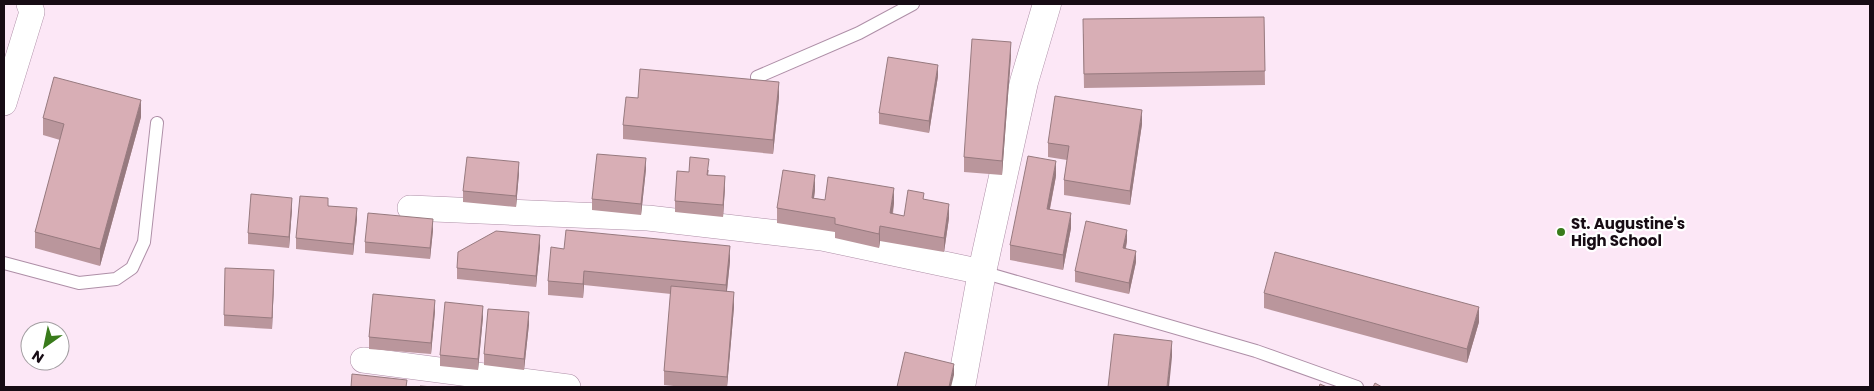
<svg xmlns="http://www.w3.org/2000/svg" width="1874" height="391" font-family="Poppins,sans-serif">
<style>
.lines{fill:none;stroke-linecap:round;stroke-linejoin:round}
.lane-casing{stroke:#ae8fa7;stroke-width:14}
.street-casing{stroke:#ae8fa7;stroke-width:26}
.secondary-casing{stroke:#ae8fa7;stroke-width:29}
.lane{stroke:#fff;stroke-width:12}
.street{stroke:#fff;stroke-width:25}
.secondary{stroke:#fff;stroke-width:28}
.wall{fill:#ba969c}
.shaded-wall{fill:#977a7f}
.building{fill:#d8aeb5;stroke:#977a7f}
.poi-dot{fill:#397b1b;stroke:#fff;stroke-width:2}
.labels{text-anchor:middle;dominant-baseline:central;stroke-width:4.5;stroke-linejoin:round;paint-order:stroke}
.poi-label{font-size:15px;font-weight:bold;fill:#170c14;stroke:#fff;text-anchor:start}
</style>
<rect width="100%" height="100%" fill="#fce7f6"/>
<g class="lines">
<g class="lane-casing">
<path id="lane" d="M757,77L859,33L913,4
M4,263L79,283L116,279L132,268L144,242L157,123
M982,272L1256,351L1357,387"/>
</g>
<g class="street-casing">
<path id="street" d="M4,103L32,12L29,4
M410,208L648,218L822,238L982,272
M363,360L568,387"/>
</g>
<g class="secondary-casing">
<path id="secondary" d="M961,387L982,272L1024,82L1047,4"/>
</g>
<use href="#lane" class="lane"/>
<use href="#street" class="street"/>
<use href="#secondary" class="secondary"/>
</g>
<path class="wall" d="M1264,17L1265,85L1084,88L1083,34Z
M1011,56L1002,175L964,172V157Z
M938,76L929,133L879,124V113Z
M779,97L773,154L623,139V125L638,98Z
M141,117L100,266L35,248V232L60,140L43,135V118Z
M1142,124L1130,205L1064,195V180L1067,160L1048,157V143Z
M646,169L641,215L592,210V199Z
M709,170L708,175L725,187L723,217L675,212V201L689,172Z
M519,173L516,207L463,202V191Z
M1056,176L1050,209L1071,228L1063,270L1010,260V245Z
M815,190L814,198L825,200L894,203L893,214L904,216L924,200L949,218L944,252L880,241L879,248L835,238V232L777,223V208Z
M328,206L357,219L353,255L296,249V238Z
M292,209L289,248L248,244V233Z
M433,230L430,259L365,253V242Z
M1127,241L1126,248L1136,262L1129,294L1075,282V271Z
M540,246L536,287L457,279V268Z
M564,249L730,261L727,291L734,307L727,387H683L664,385V371L671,294L584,285L583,298L548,295V281Z
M274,281L272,329L224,326V315Z
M1264,293L1479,322L1467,363L1264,308Z
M435,311L431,354L369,349V337Z
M483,317L478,370L440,366V355Z
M529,324L524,370L484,365V354Z"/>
<path class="shaded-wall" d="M1011,42V56L1002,175V161Z
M938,65V76L929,133V121Z
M779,82V97L773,154V140Z
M141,100V117L100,266V249Z
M1142,110V124L1130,205V191Z
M646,158V169L641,215V204Z
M1056,161V176L1047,223V209Z
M519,162V173L516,207V196Z
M815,175V190L812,212V198Z
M725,176V187L723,217V205Z
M894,188V203L890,228V213Z
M292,198V209L289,248V237Z
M949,204V218L944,252V238Z
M357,208V219L353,255V244Z
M1071,213V228L1063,270V255Z
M433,219V230L430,259V248Z
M880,226V241L879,248V234Z
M1127,230V241L1123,259V248Z
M540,235V246L536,287V276Z
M730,246V261L726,299V285Z
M1136,251V262L1129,294V283Z
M274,270V281L272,329V318Z
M584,271V285L583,298V284Z
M734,292V307L727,387V377Z
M435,300V311L431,354V343Z
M483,306V317L478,370V359Z
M1479,307V322L1467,363V349Z
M529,312V324L524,370V359Z
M1172,341V357L1169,387H1167Z
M954,364V375L951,387H949Z"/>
<path class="building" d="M1264,17L1265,71L1084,74L1083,19Z
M972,39L1011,42L1002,161L964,157Z
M888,57L938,65L929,121L879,113Z
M640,69L779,82L773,140L623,125L626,97L638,98Z
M54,77L141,100L100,249L35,232L64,124L43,118Z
M1055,96L1142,110L1130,191L1064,180L1069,146L1048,143Z
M597,154L646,158L641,204L592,199Z
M1028,156L1056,161L1047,209L1071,213L1063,255L1010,245Z
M467,157L519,162L516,196L463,191Z
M690,157L709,159L707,175L725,176L723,205L675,201L677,171L689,172Z
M783,170L815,175L812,198L825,200L828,177L894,188L890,213L904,216L908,190L924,193L923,199L949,204L944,238L880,226L879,234L835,224V218L777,208Z
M251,194L292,198L289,237L248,233Z
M300,196L328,198V206L357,208L353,244L296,238Z
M368,213L433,219L430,248L365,242Z
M1086,221L1127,230L1123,248L1136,251L1129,283L1075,271Z
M566,230L730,246L726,285L584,271L583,284L548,281L551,247L564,249Z
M496,231L540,235L536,276L457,268L458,252Z
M1275,252L1479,307L1467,349L1264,293Z
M225,268L274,270L272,318L224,315Z
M671,286L734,292L727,377L664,371Z
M373,294L435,300L431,343L369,337Z
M445,302L483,306L478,359L440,355Z
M488,309L529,312L524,359L484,354Z
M1114,334L1172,341L1167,387H1108Z
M905,352L954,364L949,387H897Z
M352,374L407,380L406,387H351Z
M1375,383L1382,387H1373Z
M1320,384L1327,387H1319Z
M420,386L434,387H419Z"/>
<circle class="poi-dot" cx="1561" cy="232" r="5"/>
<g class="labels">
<g class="poi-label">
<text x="1571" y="223">St. Augustine's<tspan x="1571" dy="17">High School</tspan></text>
</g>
</g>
<rect width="1874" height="391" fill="none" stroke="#170c14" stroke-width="10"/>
<g transform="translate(45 346) rotate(213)"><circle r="24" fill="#ffffff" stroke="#a29ea1"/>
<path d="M0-4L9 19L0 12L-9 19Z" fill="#397b1b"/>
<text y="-8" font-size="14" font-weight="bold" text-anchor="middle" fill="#170c14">N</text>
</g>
</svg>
